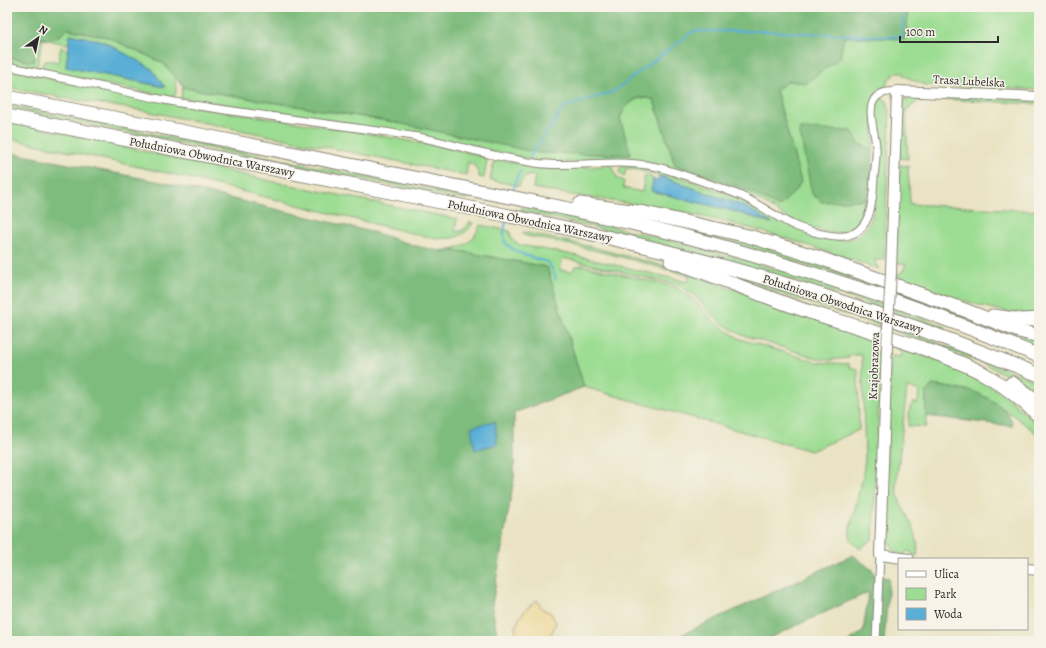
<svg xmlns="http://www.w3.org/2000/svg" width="1046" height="648" font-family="Alegreya,serif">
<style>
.green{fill:#9ddd93;stroke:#64845f}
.forest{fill:#7ebc7d;stroke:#547454}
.sand{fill:#eeda9e;stroke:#8c8264}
.water{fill:#5aafd6;stroke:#426d80}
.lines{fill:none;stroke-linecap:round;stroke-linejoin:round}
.stream{stroke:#5aafd6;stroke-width:2}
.street-casing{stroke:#8a8777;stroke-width:9}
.secondary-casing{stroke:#8a8777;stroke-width:12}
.highway-casing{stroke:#8a8777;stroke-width:15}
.street{stroke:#fff;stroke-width:7}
.secondary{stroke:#fff;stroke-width:10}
.highway{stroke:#fff;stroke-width:13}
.secondary-bridge-casing{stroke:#8a8777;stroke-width:12;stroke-linecap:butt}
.secondary-bridge{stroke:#fff;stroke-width:10}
.labels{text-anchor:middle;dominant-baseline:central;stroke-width:3;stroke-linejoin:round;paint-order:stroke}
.street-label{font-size:12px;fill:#2b2b2b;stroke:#f7f3e8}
</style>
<rect width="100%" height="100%" fill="#f7f3e8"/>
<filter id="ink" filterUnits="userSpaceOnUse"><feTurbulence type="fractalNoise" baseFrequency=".025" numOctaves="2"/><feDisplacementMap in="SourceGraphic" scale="8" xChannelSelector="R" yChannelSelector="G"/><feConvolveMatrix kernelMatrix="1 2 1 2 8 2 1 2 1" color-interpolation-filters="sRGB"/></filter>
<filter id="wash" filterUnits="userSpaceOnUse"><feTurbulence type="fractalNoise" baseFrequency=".012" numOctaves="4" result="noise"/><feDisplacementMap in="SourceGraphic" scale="16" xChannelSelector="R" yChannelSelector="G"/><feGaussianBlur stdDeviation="0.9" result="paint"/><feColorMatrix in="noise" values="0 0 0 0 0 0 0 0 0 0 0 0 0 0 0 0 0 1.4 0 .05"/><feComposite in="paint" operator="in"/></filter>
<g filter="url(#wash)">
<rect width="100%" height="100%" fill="#e9e3c3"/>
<path class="green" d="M908,7H1039V90L925,85L904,76L903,73H894L893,76L888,80L887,85L883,87L884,89L874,95L873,150L859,144C863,151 872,165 872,172C873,176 871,182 871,187C869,207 864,234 838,233C824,233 801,226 789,219C777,212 767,204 755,198C738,189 719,184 701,178C677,170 653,162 628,159L550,163L318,118L181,98L183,85L186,88L388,121L599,154L630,155L620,118C627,103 637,94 654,100L675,165L743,188L779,207L801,182L776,90L788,81L806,83L844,37L906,38Z
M67,29L107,37L163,63L175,76L176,90L175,96L171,97L48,73L44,71L42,66C44,58 52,61 58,62L61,47L68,50L66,67L164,87L152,69L103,41L70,34L69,43L66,44L43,39L37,66L34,69L12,64L13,58L33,62L40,38C53,39 57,39 67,29Z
M7,69C58,81 109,92 161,101C252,117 344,127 435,146C447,148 480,153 487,160L484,178L479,177L476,167L468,162L466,175L145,111L70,99L7,87Z
M913,94L1039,100V104L924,98L906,110L908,159L899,158L901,107L905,100Z
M883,96V99L887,101L890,112L884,260H874L876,264L879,269L875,267V268C818,248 760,229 700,216C645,204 588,199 533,188L535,176C527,174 522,178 519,186L490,180L494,163L500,159C516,163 532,168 549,169C569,170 588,167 608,165L613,167L617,178L624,181L623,188L642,192L645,175L652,177L653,180L652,191L733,211L770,223L746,207L652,173L626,168L624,177L619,172L620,168C631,157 727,193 743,200C770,212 829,253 858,236C864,232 868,226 871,220C875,208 875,193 876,181C877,170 879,158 879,148C878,131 868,109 883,96Z
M7,105L468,197L467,200L7,108Z
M7,122L101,141L270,181L457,219L455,232L463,230L470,222L473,223C460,243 445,239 423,236L180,176L7,138Z
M899,165L908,166L910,204L1039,211V315C989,314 941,292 895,275V274H898L903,271L906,264L895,263Z
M522,207C602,224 682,242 761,265C802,277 842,291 882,304V308C763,269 643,237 521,211Z
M626,216C714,228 799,257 883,286V289L753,249Z
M480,225L510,231C511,238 513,242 520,245L568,254L688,282L690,276C636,260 581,246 526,236L523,234V232L592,247L668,267L881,340V341L873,345L871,352H881L873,539L863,546L862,549C852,544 849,539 850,528L862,480L865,460L862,355H849V358L829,360L817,358L742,335L721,323L709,312L694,295L678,285L563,258L560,270L571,272L575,267L581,265L675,287L692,298L714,322L740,339L817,362L849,364V367L857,369L858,372L859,430L811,451L584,387L547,267L459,251H440C461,247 472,246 480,225Z
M727,274L784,291L881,322V326L727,276Z
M894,289L988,325L987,328L894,293Z
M894,308L946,327L945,330L894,312Z
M893,326L1039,382V394L1021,382L982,363L893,330Z
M1004,331L1039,340V348L1002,333Z
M892,343C927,357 964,368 995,389C1011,399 1025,413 1039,427V435C1020,421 994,399 972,391L932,385L926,393V427L908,426L910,407L913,403H918L919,390L907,388L896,485C898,512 922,527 917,556L912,555L911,552L907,551L904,555L895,552L886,536H884L891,356L900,357L901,353L899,349L892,346Z"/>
<path class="forest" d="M7,7H908L906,39L844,37L840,58L806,83L788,81L776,90L801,182L794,192L779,207L743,188L675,165L654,100C637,93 627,103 620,118L631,155L539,153L388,121L185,88L163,63L107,37L67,29C56,40 54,39 40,38L33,62L7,57Z
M799,129L852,131L859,144L873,150L872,171L865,200L822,202L812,194Z
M7,152L161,182L376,233L416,246L440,251H459L547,267L584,387L514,413V479L492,605L498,641H7Z
M932,385L972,391C984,395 1014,411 1012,426L926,416V393Z
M853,555L872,570L875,576L889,578L884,641H848L863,632L869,592L763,641H685L681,635Z"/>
<path class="sand" d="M537,600L542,609L551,613L556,623L548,641H516C513,621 522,612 537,600Z"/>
<path class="water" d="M70,34L103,41L152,69L165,87L66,67Z
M659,176L746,207L772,223L733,211L651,191L653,180H658Z
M495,421L497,444L475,450L471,427Z"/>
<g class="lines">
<path class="stream" d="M530,157L564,107L613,92L693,31H757L900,37L902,36L904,7
M513,193L516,179L520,171
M506,221C505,227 502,236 505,242C512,253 536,259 548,262L553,271L556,280"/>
</g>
</g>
<g filter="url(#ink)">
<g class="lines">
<g class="street-casing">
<path id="street" d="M7,66C63,78 119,91 175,102C256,116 338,124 418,137C442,141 465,149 489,154C504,158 520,160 535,163C579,169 622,156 665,169C689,177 715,185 739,195C758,203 774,216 793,225C801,229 810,231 818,233C827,235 835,237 844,236C872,233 873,199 874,177C875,167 877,156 876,146C875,133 867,111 874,100C880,91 889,92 897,91
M876,641L880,555"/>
</g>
<g class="secondary-casing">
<path id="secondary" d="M891,272L897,91L1039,97
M887,345L880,555L909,559
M1027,569L1039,570"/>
</g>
<g class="highway-casing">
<path id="highway" d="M7,97C131,121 256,146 380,171C481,192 584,210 684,236C804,268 924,308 1039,356
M7,116C133,141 259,166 385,191C512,216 638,241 761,277C856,304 948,338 1039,375
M580,204L645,213L748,236L817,257L962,309L1019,331L1039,336
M671,261C718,276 763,297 810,312C848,324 885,335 922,348C943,356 964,363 984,374C1004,385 1022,400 1039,416
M993,316L1022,320L1039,319
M1012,383L1039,402"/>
</g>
<use href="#street" class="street"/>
<use href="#secondary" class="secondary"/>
<use href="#highway" class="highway"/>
<g class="secondary-bridge-casing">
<path id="secondary-bridge" d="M887,345L891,272"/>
</g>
<use href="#secondary-bridge" class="secondary-bridge"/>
</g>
</g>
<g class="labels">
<g class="street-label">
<text transform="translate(969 81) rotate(3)">Trasa Lubelska</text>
<text transform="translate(212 157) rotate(11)">Południowa Obwodnica Warszawy</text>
<text transform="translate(530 221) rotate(12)">Południowa Obwodnica Warszawy</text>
<text transform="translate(843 304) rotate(18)">Południowa Obwodnica Warszawy</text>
<text transform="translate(874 366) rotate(-88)">Krajobrazowa</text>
</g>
</g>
<rect width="1046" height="648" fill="none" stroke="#f7f3e8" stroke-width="24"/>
<rect x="898" y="558" width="130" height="72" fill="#f7f3e8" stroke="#a5a39c"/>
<rect x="906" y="571" width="20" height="6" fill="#ffffff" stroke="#a5a39c"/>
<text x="934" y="578" font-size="12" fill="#2b2b2b">Ulica</text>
<rect x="906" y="588" width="20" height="12" fill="#9ddd93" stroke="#a5a39c"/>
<text x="934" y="598" font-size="12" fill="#2b2b2b">Park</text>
<rect x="906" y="608" width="20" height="12" fill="#5aafd6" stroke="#a5a39c"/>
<text x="934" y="618" font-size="12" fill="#2b2b2b">Woda</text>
<g transform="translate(38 38) rotate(33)" stroke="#f7f3e8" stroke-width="3" paint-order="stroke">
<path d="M0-3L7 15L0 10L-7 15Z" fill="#2b2b2b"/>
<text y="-6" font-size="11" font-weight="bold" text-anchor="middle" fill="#2b2b2b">N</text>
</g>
<path d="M900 36v6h98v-6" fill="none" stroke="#2b2b2b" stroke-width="2"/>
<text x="906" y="36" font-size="12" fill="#2b2b2b" stroke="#f7f3e8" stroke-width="3" paint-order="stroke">100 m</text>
</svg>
